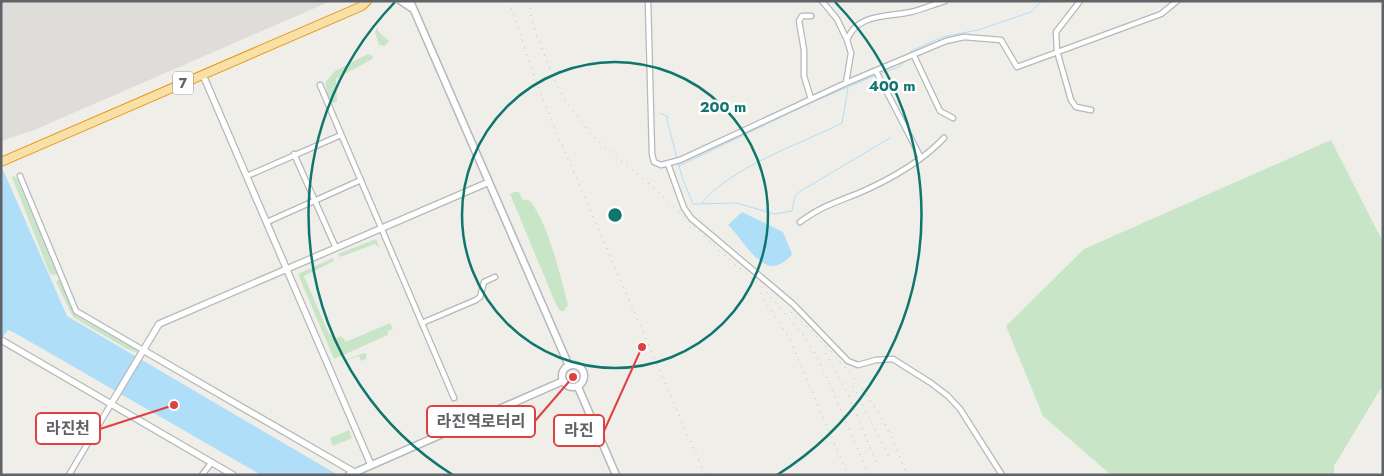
<svg xmlns="http://www.w3.org/2000/svg" width="1384" height="476" font-family="Jost,'Noto Sans KR',sans-serif">
<style>
.industrial{fill:#dfddda}
.green{fill:#c9e5c7}
.water{fill:#afdef9}
.lines{fill:none;stroke-linecap:round;stroke-linejoin:round}
.stream{stroke:#afdef9;stroke-width:1}
.minor-casing{stroke:#b5b8bb;stroke-width:7}
.tertiary-casing{stroke:#b5b8bb;stroke-width:8}
.secondary-casing{stroke:#b4b7bb;stroke-width:9}
.trunk-casing{stroke:#e89610;stroke-width:10}
.minor{stroke:#fff;stroke-width:4.5}
.tertiary{stroke:#fff;stroke-width:5.5}
.secondary{stroke:#fff;stroke-width:6}
.trunk{stroke:#f8e0a6;stroke-width:8}
.rail{stroke:#b6b7b7;stroke-width:1;stroke-dasharray:1 6;stroke-linecap:butt}
.ring{fill:none;stroke:#0f766e;stroke-width:2.5}
.labels{text-anchor:middle;dominant-baseline:central;stroke-width:5;stroke-linejoin:round;paint-order:stroke}
.shield{fill:#fff;stroke:#8f9295;stroke-width:1}
.shield-label{font-size:14px;font-weight:bold;fill:#5f6367}
.centre{fill:#0f766e;stroke:#fff;stroke-width:2.5}
.ring-label{font-size:15px;text-anchor:middle;font-weight:bold;fill:#0f766e;stroke:#fff;stroke-width:5;stroke-linejoin:round;paint-order:stroke}
.leader{fill:none;stroke:#de4240;stroke-width:2}
.callout-dot{fill:#de4240;stroke:#fff;stroke-width:2}
.callout{fill:#fff;stroke:#de4240;stroke-width:2}
.callout-label{font-size:16px;text-anchor:middle;font-weight:bold;fill:#5f6367}
</style>
<rect width="100%" height="100%" fill="#f0eee8"/>
<path class="industrial" d="M1,1H331L32,131L1,141Z"/>
<path class="green" d="M378,26V31L389,41L385,46L379,45L375,32Z
M368,54L373,56L372,59L336,79L337,102L332,103L328,96L325,83L335,71Z
M1331,140L1383,242V385L1334,466V475H1111L1043,416L1006,326L1084,249Z
M14,176L17,179L58,275L50,274L13,180L12,177Z
M514,192H519L522,199L530,201C549,225 560,275 568,305L564,311H560L555,302L510,194Z
M376,239L380,248L375,244L340,257L338,254Z
M333,258L334,261L304,276L329,334L337,338L341,336L346,342L390,323L393,329L388,331V335L334,359L298,274Z
M58,280H60L77,316L136,349L138,353L127,349L73,317L56,282Z
M364,353L366,354V359L361,361L359,356L338,363Z
M349,430L352,438L333,446L330,438Z"/>
<path class="water" d="M1,170L4,172L67,316L338,475H261L15,333L8,330L1,339Z
M742,212L783,232L792,254C789,259 785,261 780,264C760,275 740,235 728,225Z"/>
<g class="lines">
<path class="stream" d="M907,55L911,51L942,37L978,30L1031,12L1042,1
M880,74L901,66L904,61
M660,113L668,117L667,120L682,177L693,204L736,203L775,214L792,211L795,196L799,192L890,138
M679,166L815,101L876,75
M702,203C732,166 799,145 842,123L848,88"/>
<g class="minor-casing">
<path id="minor" d="M648,1L652,154L654,162L661,165L680,160L846,83L946,41L964,37L1001,40L1017,67L1161,14L1177,1
M822,1L837,19L847,40
M1080,1L1056,32L1057,51L1071,100L1076,107L1091,110
M811,16H802L799,21L804,50V76L811,99
M914,56L940,111L953,118
M876,71L921,158
M846,83L851,53L847,40C857,13 889,17 911,12C923,9 934,4 945,1
M320,85L454,398
M294,154L336,248
M668,164L684,208L691,218L793,304L848,361L858,365L876,360L893,359L931,383L948,396L960,409L1002,475
M20,176L76,311L143,350
M247,176L341,135
M267,222L361,180
M800,222C822,206 834,203 859,193C889,180 921,162 944,138
M422,323L476,300L480,297L484,282L495,277
M69,475L111,404
M202,475L212,462"/>
</g>
<g class="tertiary-casing">
<path id="tertiary" d="M203,75L371,465
M1,340L233,475
M143,350L354,472
M111,404L159,324L489,182"/>
</g>
<g class="secondary-casing">
<path id="secondary" d="M401,1L413,9
M410,1L569,366
M562 376a11 11 0 1 1 22 0a11 11 0 1 1-22 0Z
M578,387L616,475
M349,475L563,381"/>
</g>
<g class="trunk-casing">
<path id="trunk" d="M1,162L362,6L367,1"/>
</g>
<use href="#minor" class="minor"/>
<use href="#tertiary" class="tertiary"/>
<use href="#secondary" class="secondary"/>
<use href="#trunk" class="trunk"/>
<path class="rail" d="M509,1L534,76L556,131L705,475
M530,1V12L536,34L556,84L566,101L593,137L655,189L724,255L762,287L801,332L819,360L869,475
M760,293L789,338L848,475
M791,312C826,344 860,381 884,422C893,439 900,457 907,475
M825,353L847,392L876,462
M853,386L889,457"/>
</g>
<g class="ring">
<circle cx="615" cy="215" r="153"/>
<path d="M453 475A306 306 0 0 1 395 2M835 2A306 306 0 0 1 777 475"/>
</g>
<g class="labels">
<rect class="shield" x="173" y="71.5" width="20" height="23" rx="4"/>
<g class="shield-label">
<text x="183" y="83">7</text>
</g>
</g>
<circle cx="615" cy="215" r="8" class="centre"/>
<g class="ring-label">
<text x="892" y="91">400 m</text>
<text x="723" y="112">200 m</text>
</g>
<path class="leader" d="M573 377L535 421M174 405L100 429M642 347L604 431"/>
<g class="callout-dot">
<circle cx="573" cy="377" r="5"/>
<circle cx="174" cy="405" r="5"/>
<circle cx="642" cy="347" r="5"/>
</g>
<g class="callout">
<rect x="427" y="406" width="108" height="31" rx="5"/>
<rect x="36" y="413" width="64" height="31" rx="5"/>
<rect x="554" y="415" width="50" height="31" rx="5"/>
</g>
<g class="callout-label">
<text x="481" y="427">라진역로터리</text>
<text x="68" y="434">라진천</text>
<text x="579" y="436">라진</text>
</g>
<rect width="1384" height="476" fill="none" stroke="#5f6367" stroke-width="5"/>
</svg>
